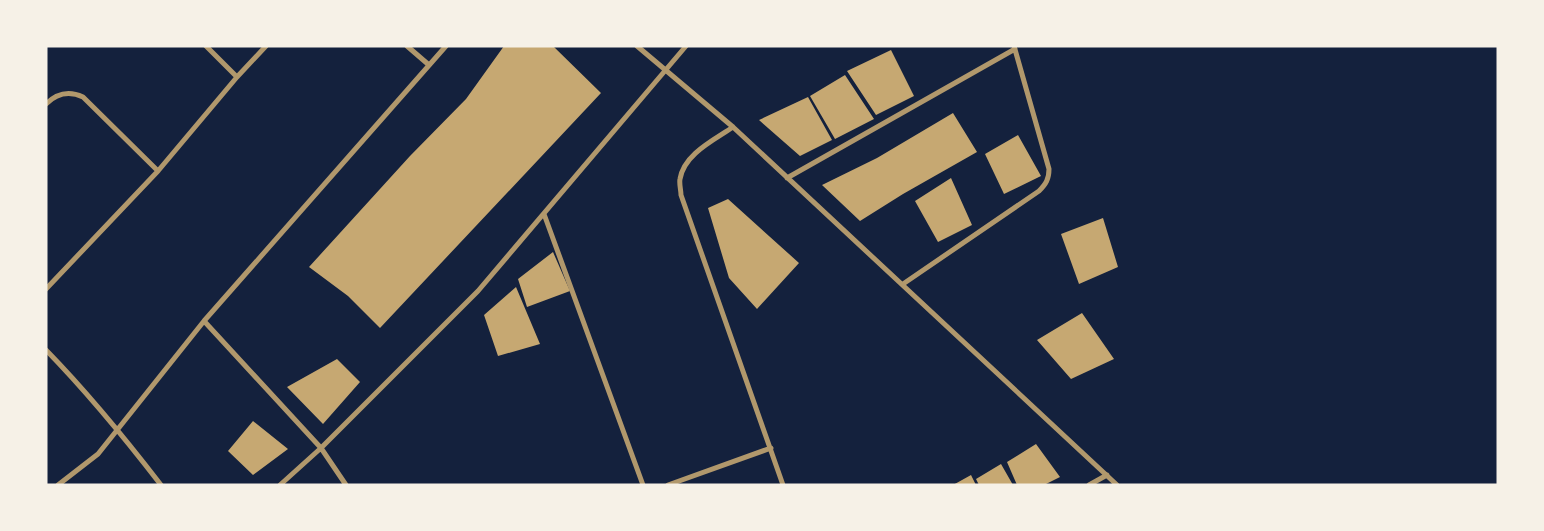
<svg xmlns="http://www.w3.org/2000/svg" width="1544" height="531" font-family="Lato,sans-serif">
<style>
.building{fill:#c6a872}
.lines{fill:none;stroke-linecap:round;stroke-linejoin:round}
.minor{stroke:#b1986c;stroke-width:5}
</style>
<rect width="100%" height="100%" fill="#14213d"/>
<path class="building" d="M504,46H553L601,93L380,328L348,296L309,267L410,156L466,99Z
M891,50L914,96L876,115L847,71Z
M845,75L874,119L835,139L810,96Z
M808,97L832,140L800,156L759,120Z
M953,113L977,152L903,194L860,221L822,185L877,158Z
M1018,135L1041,176L1004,194L985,154Z
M951,178L972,225L938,242L915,201Z
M728,199L799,263L757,309L729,278L708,208Z
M1103,218L1118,267L1079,284L1061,234Z
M553,252L570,291L527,307L518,279Z
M516,287L540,344L498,356L484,315Z
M1082,313L1114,359L1071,379L1037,340Z
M337,359L360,382L323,424L287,387Z
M253,421L288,449L253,475L228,451Z
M1036,444L1060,477L1044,485H1017L1007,462Z
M1001,464L1013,485H979L976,479Z
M971,475L976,485H953Z"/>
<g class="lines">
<path class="minor" d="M206,46L237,77
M407,46L429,65
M637,46L733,127L1117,485
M46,104C57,93 70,91 83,97L158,171
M733,127C714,140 684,154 680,179C679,184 681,190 681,195L783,485
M787,178L1015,49
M544,214L643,485
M903,284L1039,191C1046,184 1049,179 1049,169L1014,46
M46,289L158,171L237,77L266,46
M204,321L321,448L346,485
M46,350C89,394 124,437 161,485
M58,485L98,454L204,321L446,46
M280,485L321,448L478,291L686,46
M668,485L771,448
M1089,485L1107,475"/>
</g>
<rect width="1544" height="531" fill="none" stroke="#f6f1e7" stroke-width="95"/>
</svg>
